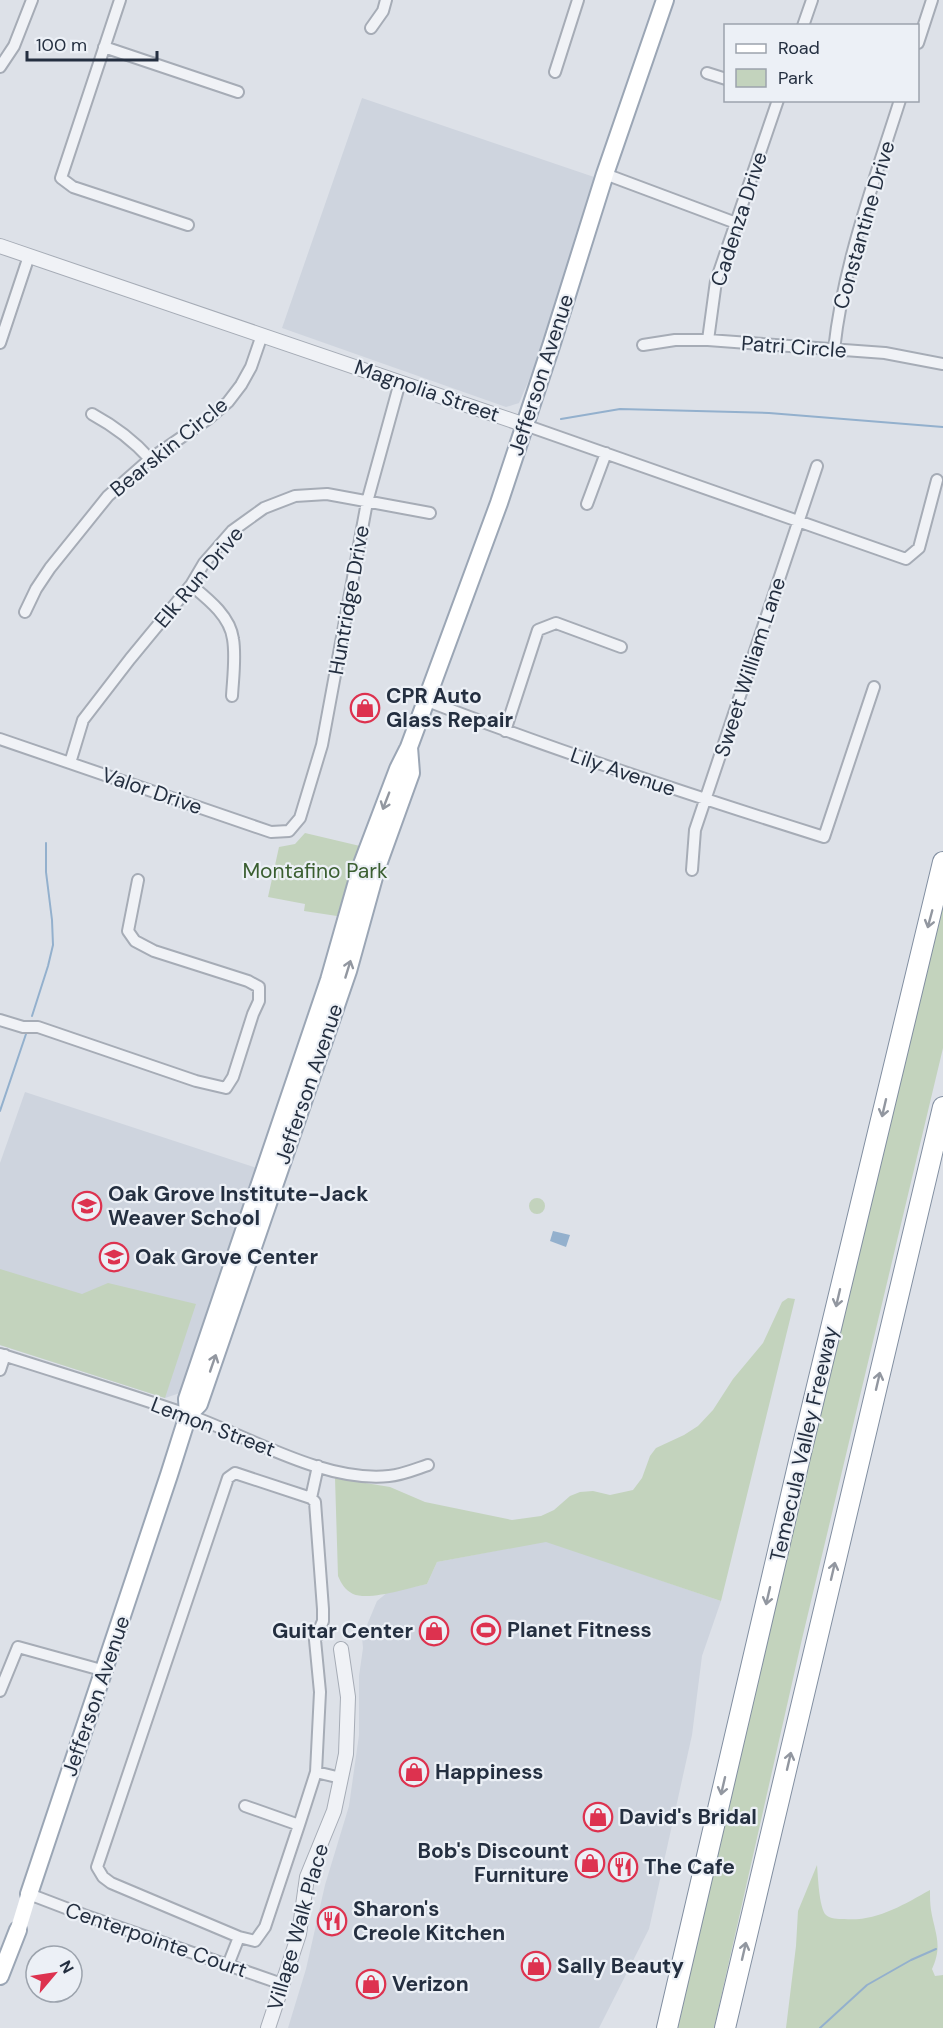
<svg xmlns="http://www.w3.org/2000/svg" width="943" height="2028" font-family="'DM Sans',sans-serif">
<style>
.built{fill:#ced4de}
.green{fill:#c3d3bd}
.water{fill:#93b0cd}
.lines{fill:none;stroke-linecap:round;stroke-linejoin:round}
.stream{stroke:#93b0cd;stroke-width:2}
.minor-casing{stroke:#a6acb6;stroke-width:14}
.tertiary-casing{stroke:#a6acb6;stroke-width:16}
.primary-casing{stroke:#9ba6b5;stroke-width:20}
.motorway-casing{stroke:#828fa1;stroke-width:22}
.minor{stroke:#f0f2f6;stroke-width:10}
.tertiary{stroke:#f0f2f6;stroke-width:14}
.secondary{stroke:#fff;stroke-width:15}
.primary{stroke:#fff;stroke-width:16}
.motorway{stroke:#fff;stroke-width:20}
.oneway{stroke:#9297a0}
.labels{text-anchor:middle;dominant-baseline:central;stroke-width:4.5;stroke-linejoin:round;paint-order:stroke}
.street-label{font-size:21px;fill:#242f40;stroke:#ecf0f6}
.poi-label{font-size:21px;font-weight:bold;fill:#242f40;stroke:#ecf0f6;text-anchor:start}
.park-label{font-size:21px;fill:#3a5e30;stroke:#ecf0f6}
</style>
<rect width="100%" height="100%" fill="#dde1e8"/>
<path class="built" d="M362,98L594,177L546,340L519,403L506,407L282,328Z
M25,1092L257,1168L183,1392L165,1398L0,1345V1163Z
M546,1541L721,1601L702,1656L692,1735L649,1929L599,2028H288L306,1969L325,1885L349,1806L359,1735V1676L363,1648L362,1637L377,1601L388,1592L427,1584L437,1562Z"/>
<path class="green" d="M305,833L360,846L337,916L304,911L305,904L268,897L279,847L295,844Z
M943,896V1048L802,1639L714,2028H678L756,1680Z
M529 1206a8 8 0 1 1 16 0a8 8 0 1 1-16 0Z
M0,1269L82,1294L108,1283L196,1304L165,1398L0,1345Z
M788,1298L795,1299L721,1601L546,1542L437,1562L427,1584C408,1588 370,1601 353,1594C345,1590 341,1583 338,1576L335,1478L390,1487L425,1502L512,1520L541,1516L554,1510L570,1496L580,1492L593,1491L610,1495L633,1490L642,1478L650,1456L656,1448L684,1435L698,1426L713,1410L733,1379L763,1343L782,1302Z
M817,1865C818,1876 819,1908 826,1915C830,1919 838,1919 844,1919C876,1922 903,1905 930,1890C930,1897 930,1904 931,1910C935,1934 943,1945 932,1969L935,1976L943,1975V2028H786L796,1946L798,1911Z"/>
<path class="water" d="M553,1231L570,1235L566,1247L550,1241Z"/>
<g class="lines">
<path class="stream" d="M561,419L620,409L769,413L943,427
M32,1016L48,966L53,945L52,920L46,872V843
M0,1111L26,1034
M820,2028L867,1985L911,1960L936,1949"/>
<g class="minor-casing">
<path id="minor" d="M120,0L61,178L73,187L188,225
M803,26L812,0
M371,28L383,11L386,0
M918,43L932,0
M104,47L238,92
M0,67L14,46L32,0
M555,72L578,0
M707,73L726,79
M605,174L736,223
M708,340L716,281L778,100
M0,343L29,256
M643,345L675,340H708L885,353L943,364
M834,350C843,265 874,182 900,100
M92,414C114,426 133,440 150,459
M525,425L906,559L919,548L937,480
M587,504L606,453
M191,585C208,599 230,616 233,639C236,657 233,678 232,696
M25,612L36,589L50,568L108,496L150,459L208,419L228,402L241,385L251,367L262,335
M425,700C556,751 690,795 824,837L874,687
M505,731L538,630L556,623L621,647
M0,739L271,832L289,831L300,818L322,745L367,502L400,382
M70,763L83,720L130,659L191,585L204,563L232,531L264,508L295,496L327,494L430,513
M692,870L695,830L817,466
M0,1020L23,1027H38L196,1081L226,1088L233,1077L253,1014L259,1001V987L248,981L154,951L135,941L128,931L138,880
M0,1354C62,1374 125,1393 186,1414C246,1435 324,1483 389,1476C402,1475 416,1469 428,1465
M0,1370L5,1355
M311,1498L318,1466
M0,1691L18,1647L105,1671
M316,1772L341,1778
M29,1894L84,1915L282,1984
M239,1937L111,1883L103,1877L97,1867L228,1478L235,1473L311,1498L315,1502L323,1609V1621L315,1640L320,1692L316,1772L299,1825
M228,1965L239,1937L255,1941L265,1927L299,1825L245,1806"/>
</g>
<g class="tertiary-casing">
<path id="tertiary" d="M0,246L525,425
M268,2028L299,1934L307,1877L334,1811L346,1754L348,1697L341,1649"/>
</g>
<g class="primary-casing">
<path id="primary" d="M188,1415L199,1404L348,971L376,870L411,773L409,747
M29,1894L169,1475L188,1415L187,1399L329,980L362,864L398,769L409,747L499,503L552,343L605,174L665,0
M0,1976L18,1930"/>
</g>
<g class="motorway-casing">
<path id="motorway" d="M667,2028L800,1457L943,862
M725,2028L943,1107"/>
</g>
<use href="#minor" class="minor"/>
<use href="#tertiary" class="tertiary"/>
<path class="secondary" d="M18,1930L29,1894"/>
<use href="#primary" class="primary"/>
<use href="#motorway" class="motorway"/>
</g>
<defs><path id="oneway-shaft" d="M-6 0H5M1.5-3L5.5 0L1.5 3" fill="none" stroke-width="1.6" stroke-linecap="round" stroke-linejoin="round" transform="scale(1.5)"/></defs>
<g class="oneway">
<use href="#oneway-shaft" transform="translate(386 801) rotate(111)"/>
<use href="#oneway-shaft" transform="translate(930 919) rotate(105)"/>
<use href="#oneway-shaft" transform="translate(348 969) rotate(-73)"/>
<use href="#oneway-shaft" transform="translate(884 1108) rotate(103)"/>
<use href="#oneway-shaft" transform="translate(838 1298) rotate(103)"/>
<use href="#oneway-shaft" transform="translate(213 1363) rotate(-71)"/>
<use href="#oneway-shaft" transform="translate(878 1381) rotate(-77)"/>
<use href="#oneway-shaft" transform="translate(833 1571) rotate(-77)"/>
<use href="#oneway-shaft" transform="translate(768 1596) rotate(103)"/>
<use href="#oneway-shaft" transform="translate(789 1761) rotate(-77)"/>
<use href="#oneway-shaft" transform="translate(723 1786) rotate(103)"/>
<use href="#oneway-shaft" transform="translate(744 1951) rotate(-77)"/>
</g>
<defs>
<g id="shop-ring" transform="scale(1.5)"><circle r="9.5" fill="#ecf0f6" stroke="#dd324f" stroke-width="1.5"/><path d="M-5-2.5h2.3a2.7 3.5 0 0 1 5.4 0H5L5.5 6h-11ZM-1.5-2.5h3a1.5 2.3 0 0 0-3 0Z" fill="#dd324f"/></g>
<g id="school-ring" transform="scale(1.5)"><circle r="9.5" fill="#ecf0f6" stroke="#dd324f" stroke-width="1.5"/><path d="M0-5L7-2L0 1L-7-2ZM-4 1L0 2.5L4 1V4Q0 6-4 4Z" fill="#dd324f"/></g>
<g id="stadium-ring" transform="scale(1.5)"><circle r="9.5" fill="#ecf0f6" stroke="#dd324f" stroke-width="1.5"/><path d="M0-5a6.5 5 0 1 0 0 10a6.5 5 0 1 0 0-10ZM-3.5-1.8h7v3.6h-7Z" fill="#dd324f"/></g>
<g id="restaurant-ring" transform="scale(1.5)"><circle r="9.5" fill="#ecf0f6" stroke="#dd324f" stroke-width="1.5"/><path d="M-5-6h1v4h1v-4h1v4h1v-4h1v5L-1.5 .5V6h-2V.5L-5-1ZM5-6V6H3V1.5H1.5Q1.5-4 5-6Z" fill="#dd324f"/></g>
</defs>
<g fill-rule="evenodd">
<use href="#shop-ring" x="365" y="708"/>
<use href="#school-ring" x="87" y="1206"/>
<use href="#school-ring" x="114" y="1257"/>
<use href="#stadium-ring" x="486" y="1630"/>
<use href="#shop-ring" x="434" y="1631"/>
<use href="#shop-ring" x="414" y="1772"/>
<use href="#shop-ring" x="598" y="1817"/>
<use href="#shop-ring" x="590" y="1863"/>
<use href="#restaurant-ring" x="623" y="1867"/>
<use href="#restaurant-ring" x="332" y="1921"/>
<use href="#shop-ring" x="536" y="1966"/>
<use href="#shop-ring" x="371" y="1984"/>
</g>
<g class="labels">
<g class="street-label">
<text transform="translate(739 219) rotate(-72)">Cadenza Drive</text>
<text transform="translate(864 225) rotate(-74)">Constantine Drive</text>
<text transform="translate(794 347) rotate(4)">Patri Circle</text>
<text transform="translate(541 375) rotate(-72)">Jefferson Avenue</text>
<text transform="translate(427 391) rotate(19)">Magnolia Street</text>
<text transform="translate(169 447) rotate(-39)">Bearskin Circle</text>
<text transform="translate(199 577) rotate(-50)">Elk Run Drive</text>
<text transform="translate(349 600) rotate(-80)">Huntridge Drive</text>
<text transform="translate(750 667) rotate(-72)">Sweet William Lane</text>
<text transform="translate(623 772) rotate(19)">Lily Avenue</text>
<text transform="translate(152 791) rotate(19)">Valor Drive</text>
<text transform="translate(309 1084) rotate(-71)">Jefferson Avenue</text>
<text transform="translate(213 1427) rotate(21)">Lemon Street</text>
<text transform="translate(804 1444) rotate(-77)">Temecula Valley Freeway</text>
<text transform="translate(96 1696) rotate(-71)">Jefferson Avenue</text>
<text transform="translate(298 1927) rotate(-74)">Village Walk Place</text>
<text transform="translate(156 1940) rotate(19)">Centerpointe Court</text>
</g>
<g class="poi-label">
<text x="386" y="696">CPR Auto<tspan x="386" dy="24">Glass Repair</tspan></text>
<text x="108" y="1194">Oak Grove Institute-Jack<tspan x="108" dy="24">Weaver School</tspan></text>
<text x="135" y="1257">Oak Grove Center</text>
<text x="507" y="1630">Planet Fitness</text>
<text x="413" y="1631" text-anchor="end">Guitar Center</text>
<text x="435" y="1772">Happiness</text>
<text x="619" y="1817">David's Bridal</text>
<text x="569" y="1851" text-anchor="end">Bob's Discount<tspan x="569" dy="24">Furniture</tspan></text>
<text x="644" y="1867">The Cafe</text>
<text x="353" y="1909">Sharon's<tspan x="353" dy="24">Creole Kitchen</tspan></text>
<text x="557" y="1966">Sally Beauty</text>
<text x="392" y="1984">Verizon</text>
</g>
<g class="park-label">
<text x="315" y="871">Montafino Park</text>
</g>
</g>
<rect x="724" y="24" width="195" height="78" fill="#ecf0f6" stroke="#9ca3ad" stroke-width="1.5"/>
<rect x="736" y="44" width="30" height="9" fill="#ffffff" stroke="#9ca3ad" stroke-width="1.5"/>
<text x="778" y="54" font-size="18" fill="#242f40">Road</text>
<rect x="736" y="69" width="30" height="18" fill="#c3d3bd" stroke="#9ca3ad" stroke-width="1.5"/>
<text x="778" y="84" font-size="18" fill="#242f40">Park</text>
<g transform="translate(54 1974) rotate(61)"><circle r="28" fill="#ecf0f6" stroke="#9ca3ad" stroke-width="1.5"/>
<path d="M0-4.5L10 22L0 15L-10 22Z" fill="#dd324f"/>
<text y="-9" font-size="16" font-weight="bold" text-anchor="middle" fill="#242f40">N</text>
</g>
<path d="M27 51v9h130v-9" fill="none" stroke="#242f40" stroke-width="3"/>
<text x="36" y="51" font-size="18" fill="#242f40" stroke="#ecf0f6" stroke-width="4.5" paint-order="stroke">100 m</text>
</svg>
